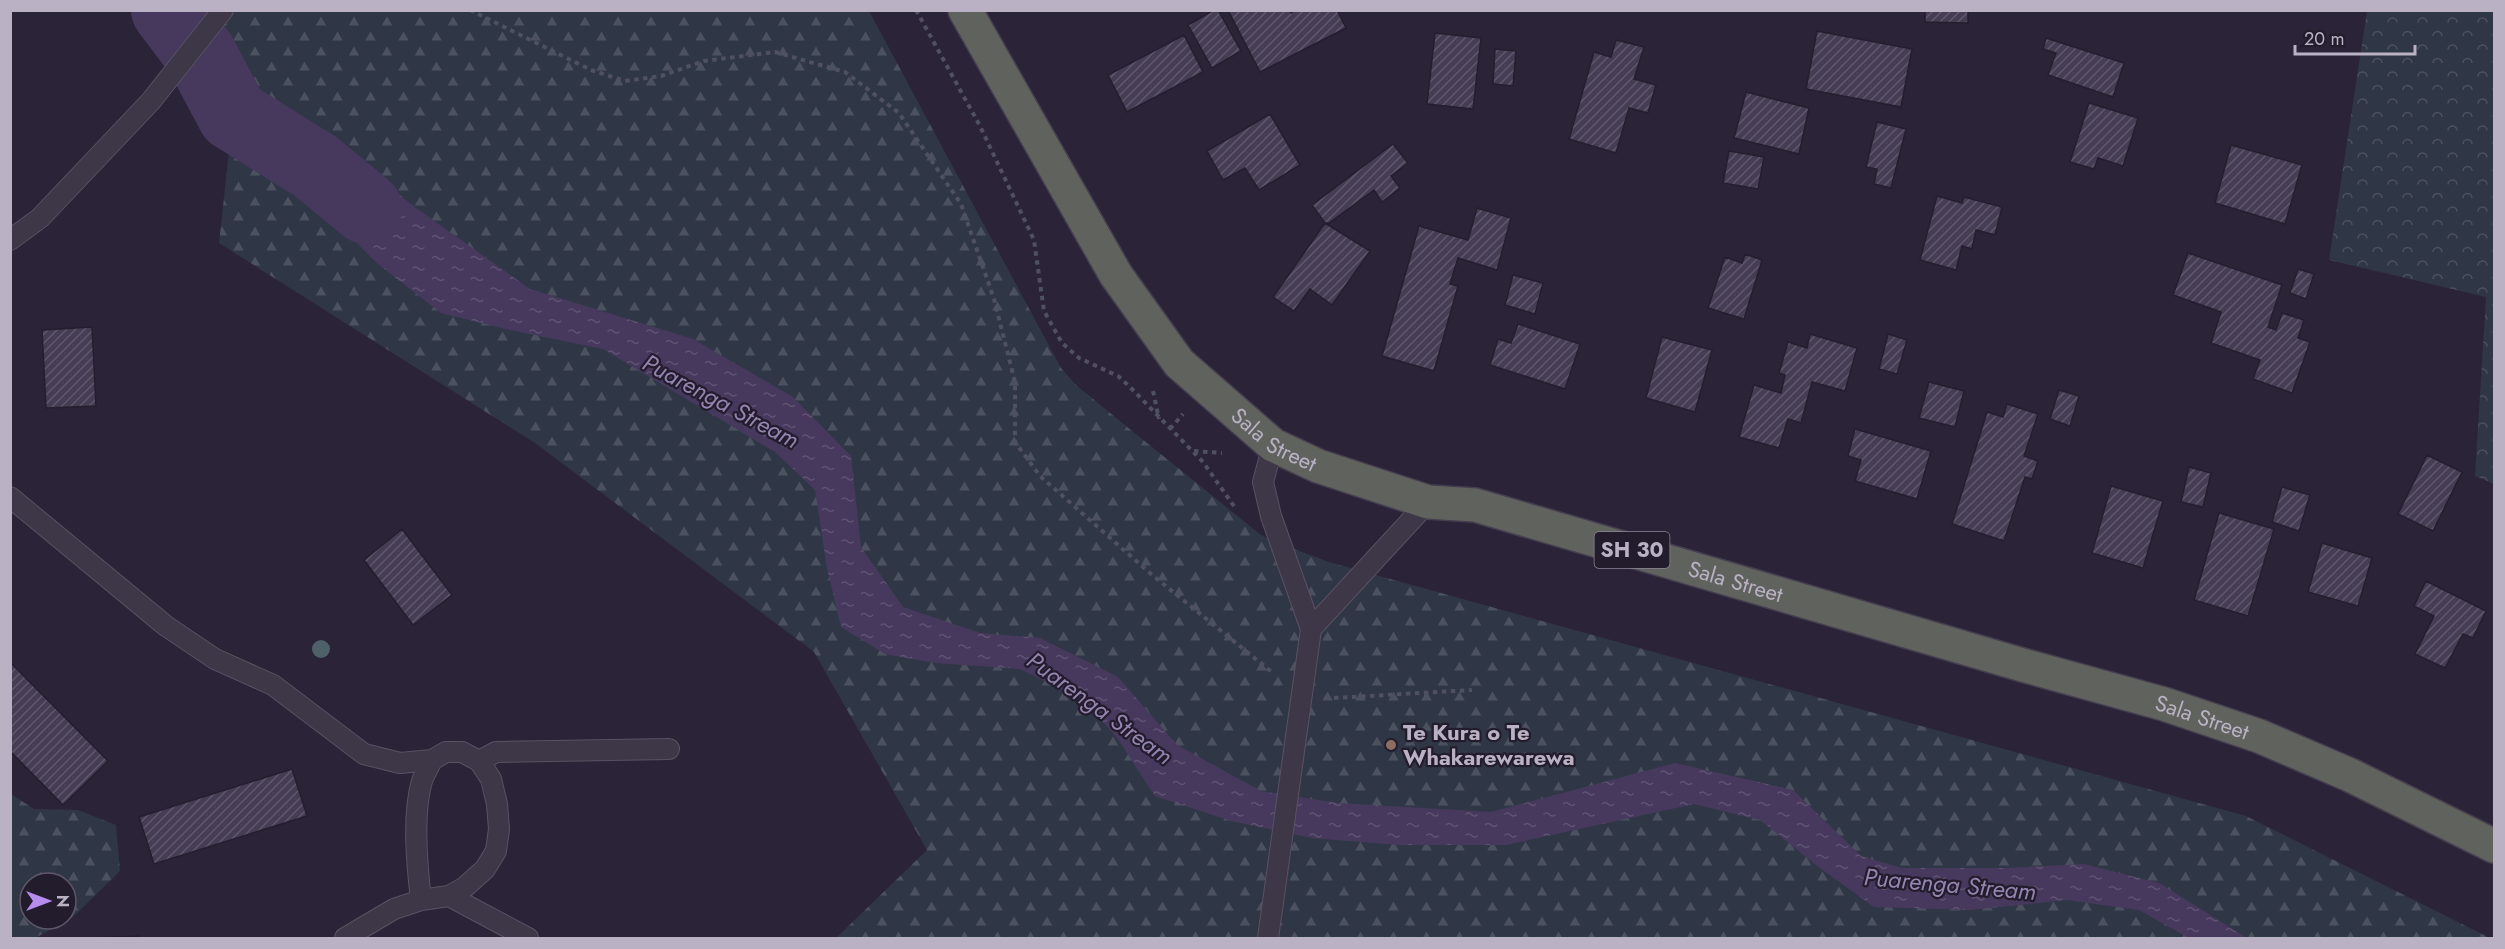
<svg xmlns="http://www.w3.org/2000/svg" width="2505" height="949" font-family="Jost,sans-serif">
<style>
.forest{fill:url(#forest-firs);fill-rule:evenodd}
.park{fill:url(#park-crowns)}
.water{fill:url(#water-ripples)}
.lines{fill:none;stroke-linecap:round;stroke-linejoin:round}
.river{stroke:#47395d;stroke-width:72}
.building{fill:url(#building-hatch);stroke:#251e2f;stroke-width:1.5}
.service-casing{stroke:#595263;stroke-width:22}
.trunk-casing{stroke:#463f50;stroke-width:36}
.path{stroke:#4f5061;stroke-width:4;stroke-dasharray:4.5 4.5;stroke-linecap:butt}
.service{stroke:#3e3748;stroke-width:20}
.trunk{stroke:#60625e;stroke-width:33}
.tree{fill:#4e606a}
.education-dot{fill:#8d6e63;stroke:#231c2d;stroke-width:2}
.labels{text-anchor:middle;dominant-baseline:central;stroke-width:4.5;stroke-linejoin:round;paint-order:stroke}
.shield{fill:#231c2d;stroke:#8d8597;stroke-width:1.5}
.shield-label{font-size:21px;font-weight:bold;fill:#bab2c4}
.street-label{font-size:22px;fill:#bab2c4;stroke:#231c2d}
.poi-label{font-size:22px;font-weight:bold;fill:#bab2c4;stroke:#231c2d;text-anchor:start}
.water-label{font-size:24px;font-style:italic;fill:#9484af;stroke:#231c2d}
</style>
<defs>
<pattern id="forest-firs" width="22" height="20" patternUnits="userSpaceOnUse" patternTransform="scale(1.5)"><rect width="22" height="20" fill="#2f3646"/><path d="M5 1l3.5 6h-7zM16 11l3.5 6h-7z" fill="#4b515f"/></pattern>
<pattern id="park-crowns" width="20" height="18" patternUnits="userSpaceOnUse" patternTransform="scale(1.5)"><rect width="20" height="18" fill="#2f3646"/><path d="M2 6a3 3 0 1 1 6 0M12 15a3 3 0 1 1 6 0" fill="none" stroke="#4b515f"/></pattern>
<pattern id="water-ripples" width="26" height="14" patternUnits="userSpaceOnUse" patternTransform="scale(1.5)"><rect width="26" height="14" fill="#47395d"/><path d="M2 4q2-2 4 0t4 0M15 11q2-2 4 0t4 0" fill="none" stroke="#5f5373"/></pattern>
<pattern id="building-hatch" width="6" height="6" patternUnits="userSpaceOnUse" patternTransform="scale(1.5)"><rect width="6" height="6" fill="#463d55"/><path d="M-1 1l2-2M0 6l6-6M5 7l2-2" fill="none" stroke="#5f576c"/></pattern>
</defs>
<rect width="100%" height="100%" fill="#2b2338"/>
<path class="forest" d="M167,11H869L1061,368L1076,385L1131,430L1261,535L1275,542L1329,562L2246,816L2490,938H836L927,850L814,652L535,443L219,243L233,115L201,55Z
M11,794L34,809L78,810L116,825L120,871L72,918L35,938H11ZM30,883H66V919H30Z"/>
<path class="park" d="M2367,11H2494V484L2475,476L2486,297L2329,260Z"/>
<path class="water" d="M324,135L416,208L530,289L693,339L793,397L851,456L861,547L903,607L980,633L1040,638L1118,677L1177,745L1261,791L1338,803L1491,812L1675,763L1793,790L1861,856L1901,868H2008L2084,864L2159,883L2247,938H2189L2139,910L2067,900L1970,910L1874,907L1816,865L1760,820L1694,804L1506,845H1398L1312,838L1231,821L1155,796L1118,739L1085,701L1020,669L935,663L885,654L841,627L827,568L815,490L775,452L603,349L510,330L441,313L378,264L269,156Z"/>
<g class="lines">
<path class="river" d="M167,10L201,55L233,115L315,166L366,208"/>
</g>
<path class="building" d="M1214,10H1218L1241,51L1212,68L1188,25Z
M1233,10H1289L1291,13L1296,10H1337L1346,28L1260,72L1229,12Z
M1925,10H1968V23L1925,22Z
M1817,31L1912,49L1901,107L1806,89Z
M1435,33L1481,38L1473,109L1427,104Z
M1184,35L1203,72L1127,112L1108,75Z
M2046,38L2124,63L2113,97L2048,75L2056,53L2043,49Z
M1616,40L1644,47L1634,79L1656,85L1648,113L1629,108L1616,153L1569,139L1594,52L1611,57Z
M1495,49L1516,51L1513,86L1493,84Z
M1746,92L1809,108L1799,154L1734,138Z
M2089,103L2138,118L2123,166L2098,158L2094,169L2070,162Z
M1270,114L1300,165L1259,190L1245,168L1223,180L1207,151Z
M1877,122L1906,129L1891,188L1874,184L1877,169L1866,167Z
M1393,144L1408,163L1391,176L1400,188L1382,202L1374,190L1329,223H1325L1312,205Z
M2231,145L2302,165L2285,224L2215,203Z
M1729,151L1764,157L1758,189L1723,183Z
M1937,196L1962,203L1964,197L2002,207L1995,235L1976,230L1972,249L1962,246L1956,270L1920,260Z
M1477,208L1511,218L1497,270L1458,258L1450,284L1458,286L1434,371L1382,356L1419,226L1468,240Z
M1325,223L1370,251L1332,305L1310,289L1294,311L1273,297Z
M2188,253L2282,285L2268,327L2276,330L2282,313L2304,320L2298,338L2310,342L2292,393L2253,379L2260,360L2211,343L2221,312L2173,295Z
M1745,254L1762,260L1744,319L1708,308L1725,257L1742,263Z
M2298,269L2314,274L2306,299L2290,293Z
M1513,275L1543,283L1535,314L1505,305Z
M1518,324L1580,344L1565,389L1490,365L1498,339L1511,343Z
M92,327L96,406L46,408L42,330Z
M1810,334L1857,348L1845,391L1812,382L1801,423L1788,419L1779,448L1739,437L1754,385L1781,393L1785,375L1779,373L1788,342L1807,348Z
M1888,334L1907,340L1897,374L1879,369Z
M1662,337L1712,350L1695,412L1646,398Z
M1929,382L1964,391L1955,427L1919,418Z
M2059,390L2079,396L2070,426L2050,419Z
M2007,404L2038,414L2024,456L2038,461L2032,479L2025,477L2004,541L1952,524L1987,412L2003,417Z
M1855,429L1931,451L1917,499L1855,481L1861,460L1848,456Z
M2427,455L2462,472L2433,531L2398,514Z
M2189,467L2211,473L2203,507L2181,502Z
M2111,486L2163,501L2143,568L2092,553Z
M2282,487L2310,495L2299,531L2272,522Z
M2219,513L2274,529L2248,616L2194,600Z
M402,529L452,595L413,625L364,560Z
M2322,543L2372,558L2358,606L2308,592Z
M2426,581L2486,611L2473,638L2463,634L2445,668L2415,654L2434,616L2414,606Z
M10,662L108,761L63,805L10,751Z
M292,769L307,816L154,864L139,817Z
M140,936V938H90Z"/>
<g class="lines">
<g class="service-casing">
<path id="service" d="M10,240L40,218L151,101L223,10
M10,497L166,626L215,659L273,685L364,754L400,763L432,760L446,752H462L479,761L491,779L497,804L499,829L496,851L485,869L465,887L449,896L421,900
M1311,629L1428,502
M479,761L496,752L669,749
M449,896L528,938
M345,938L394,909L421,900C417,866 412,815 422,781C424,774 429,767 432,760
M1268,938L1311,629L1271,516L1263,482L1273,445"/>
</g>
<g class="trunk-casing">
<g id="trunk">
<path id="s1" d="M965,10L1116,275L1179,363L1273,445L1318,466L1428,502L1475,505L2026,666L2164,704L2259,736L2350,775L2494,846"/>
</g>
</g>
<path class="path" d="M470,10L591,70L625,81L661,76L704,61L775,52L845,72L899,113L961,204L994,299L1015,382V442L1040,476L1151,574L1273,673
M916,10L980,126L1034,240L1044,311L1062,343L1079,358L1118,376L1129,386L1203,462L1236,509
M1153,391L1159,419
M1170,429L1183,414
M1194,451L1222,453
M1334,698L1472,690"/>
<use href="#service" class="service"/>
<use href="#trunk" class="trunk"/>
</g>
<circle class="tree" cx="321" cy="649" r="9"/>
<circle class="education-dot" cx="1391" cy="745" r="6"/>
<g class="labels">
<rect class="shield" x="1594.5" y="532" width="75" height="36" rx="4.5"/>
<g class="shield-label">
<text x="1632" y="550">SH 30</text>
</g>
<g class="street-label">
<text stroke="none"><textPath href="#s1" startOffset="536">Sala Street</textPath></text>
<text stroke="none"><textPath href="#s1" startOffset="1022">Sala Street</textPath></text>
<text stroke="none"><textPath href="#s1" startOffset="1508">Sala Street</textPath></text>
</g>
<g class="poi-label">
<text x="1403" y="732">Te Kura o Te<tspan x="1403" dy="25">Whakarewarewa</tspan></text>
</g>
<g class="water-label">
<text transform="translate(721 401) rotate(28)">Puarenga Stream</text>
<text transform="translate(1100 708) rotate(36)">Puarenga Stream</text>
<text transform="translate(1950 884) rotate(5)">Puarenga Stream</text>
</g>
</g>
<rect width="2505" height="949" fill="none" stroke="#bab2c4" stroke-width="24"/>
<g transform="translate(48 901) rotate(90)"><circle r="28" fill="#231c2d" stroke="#5f5869" stroke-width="1.5"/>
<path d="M0-4.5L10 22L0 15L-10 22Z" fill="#b68dee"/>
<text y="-9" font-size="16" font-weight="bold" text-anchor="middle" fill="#bab2c4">N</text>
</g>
<path d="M2295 45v9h120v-9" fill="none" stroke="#bab2c4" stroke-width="3"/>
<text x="2304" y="45" font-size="18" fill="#bab2c4" stroke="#231c2d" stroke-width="4.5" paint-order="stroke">20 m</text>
</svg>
